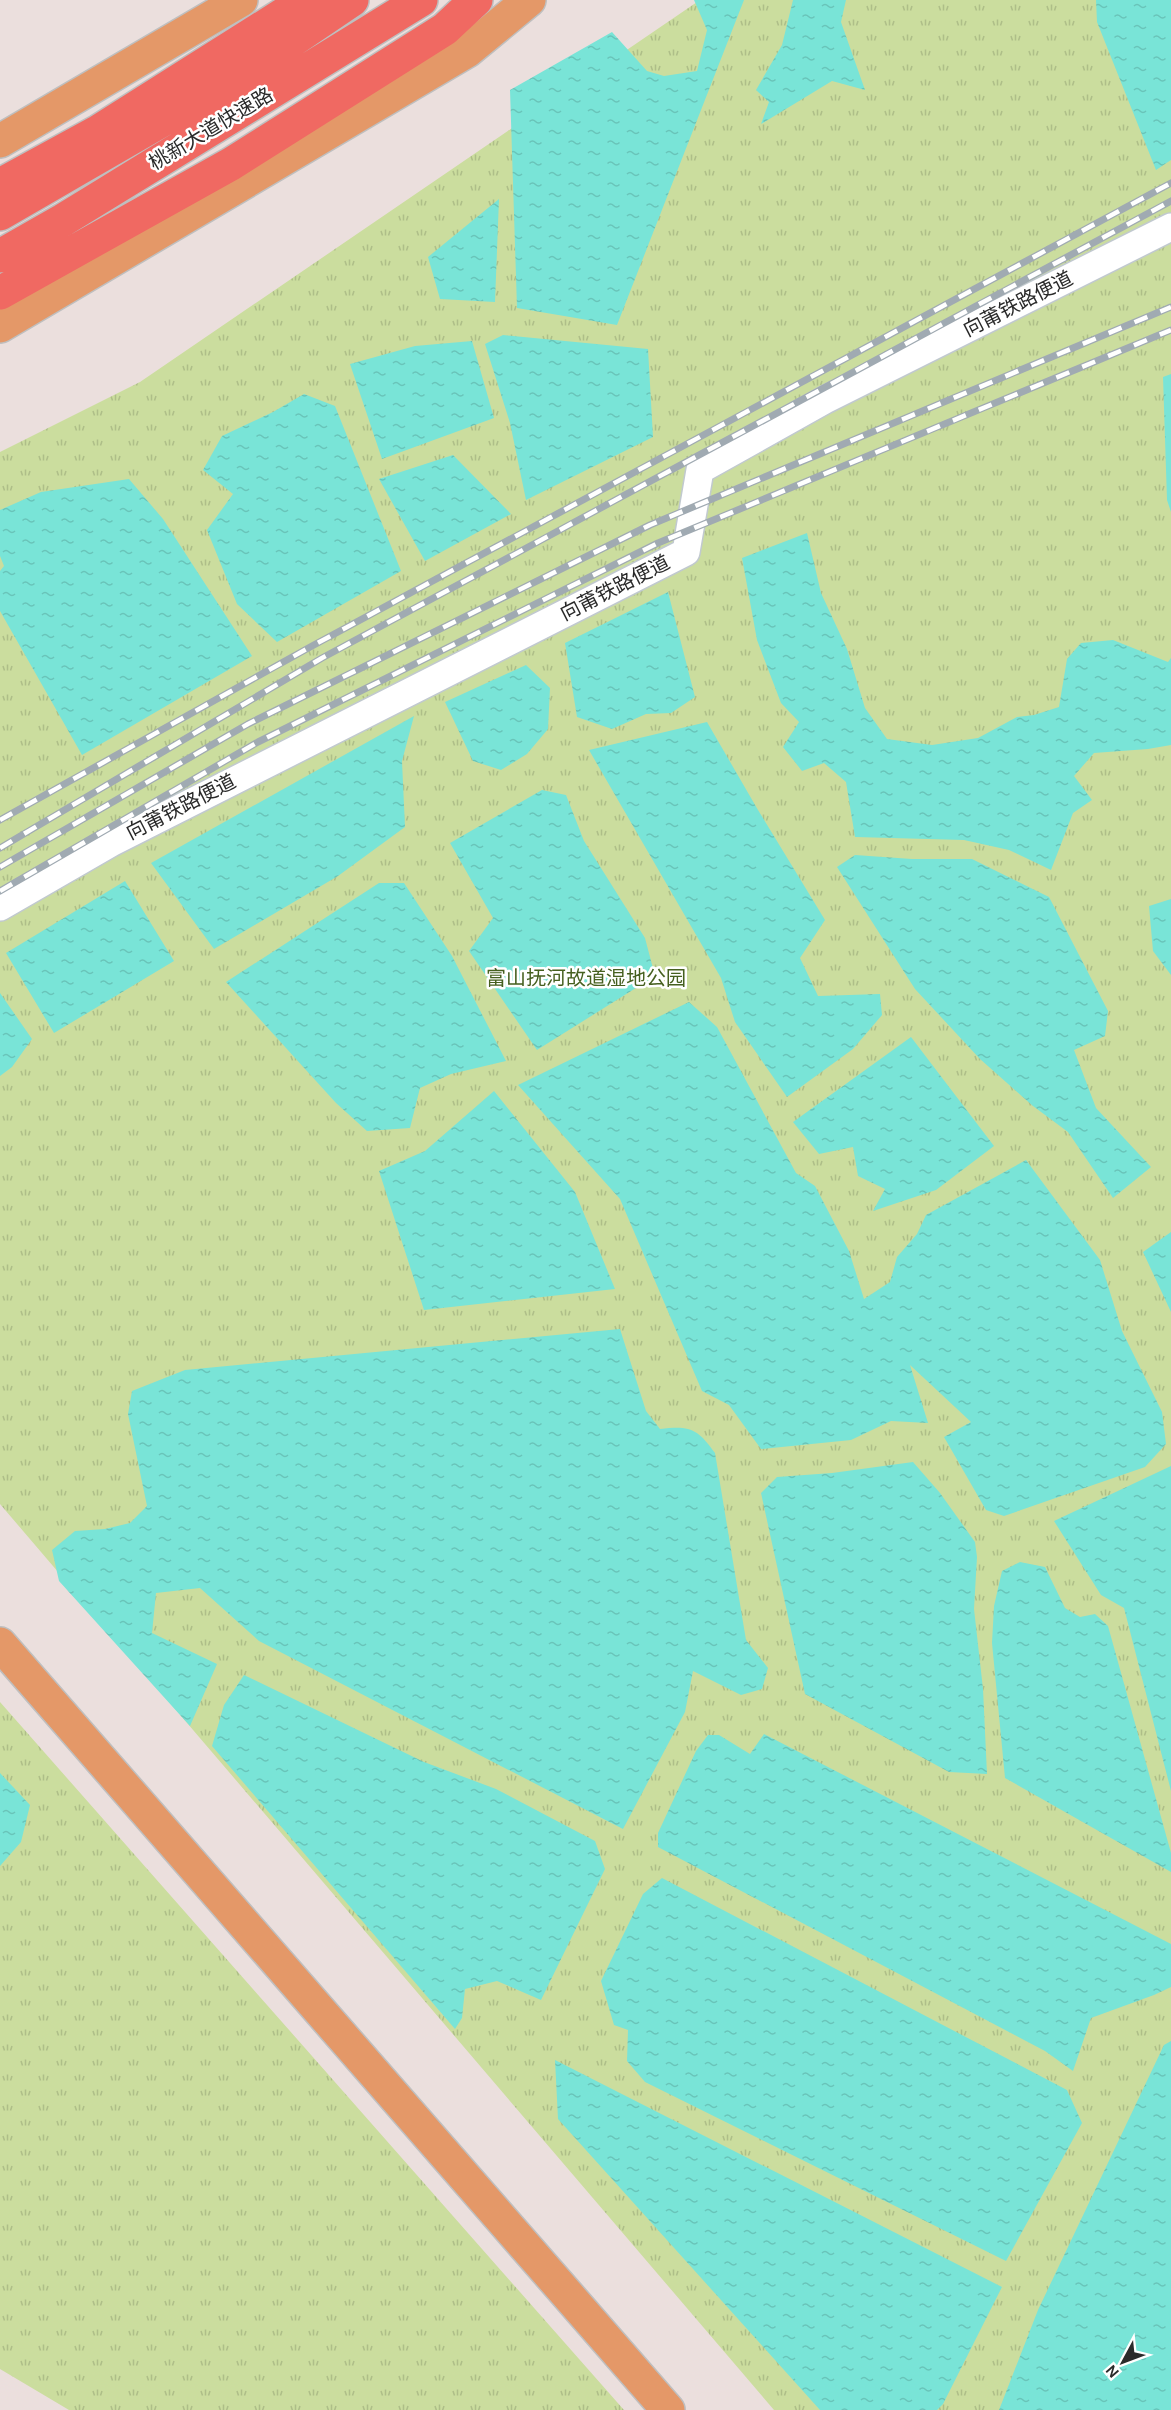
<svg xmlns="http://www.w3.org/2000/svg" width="1171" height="2410" font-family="Karla,'Noto Sans SC',sans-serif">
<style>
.park{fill:url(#park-tufts)}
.water{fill:url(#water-ripples)}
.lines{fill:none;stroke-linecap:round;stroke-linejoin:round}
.minor-casing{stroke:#c1c9cf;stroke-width:30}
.major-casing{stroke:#bfbfbf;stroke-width:36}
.highway-casing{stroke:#bfbfbf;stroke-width:36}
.minor{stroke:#fff;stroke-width:27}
.major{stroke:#e49868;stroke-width:33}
.highway{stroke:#f06962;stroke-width:33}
.rail-casing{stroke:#a0aab2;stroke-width:7}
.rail{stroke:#fff;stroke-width:4.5;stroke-dasharray:14;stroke-linecap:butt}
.labels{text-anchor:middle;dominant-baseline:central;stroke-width:5;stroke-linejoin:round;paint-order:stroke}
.street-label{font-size:20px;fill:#2a2a2a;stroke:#fff}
.park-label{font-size:20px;fill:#466020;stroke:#fff}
</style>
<defs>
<pattern id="park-tufts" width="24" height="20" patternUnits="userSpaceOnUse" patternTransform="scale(1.5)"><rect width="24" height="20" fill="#cbdd9e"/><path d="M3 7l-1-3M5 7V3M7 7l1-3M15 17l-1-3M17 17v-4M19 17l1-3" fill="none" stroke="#aebe88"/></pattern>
<pattern id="water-ripples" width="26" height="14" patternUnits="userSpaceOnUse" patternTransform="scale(1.5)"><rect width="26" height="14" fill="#79e4d7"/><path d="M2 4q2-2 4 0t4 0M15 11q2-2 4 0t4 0" fill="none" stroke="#69c4b9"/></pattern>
</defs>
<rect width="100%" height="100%" fill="#ebdfdd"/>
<path class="park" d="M700,0H1171V2410H774L0,1504V452L140,382Z
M0,1702L624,2410H69L0,2369Z"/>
<path class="water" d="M694,0H744L617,325L517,308L510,90L612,32L647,71L664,76L697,71L707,30Z
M793,0H846L841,22L865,90L832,81L761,124L769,102L756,90L782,45Z
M1096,0H1171V160L1156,170L1097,22Z
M499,199L495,302L440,299L428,257Z
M503,335L648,349L653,437L526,500L510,423L485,344Z
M472,341L494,418L382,459L350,364L415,346Z
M1171,374V512L1167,500L1163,377Z
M304,394L335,406L401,571L277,642L237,604L207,530L233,494L203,470L222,436L273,412Z
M453,455L511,514L425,561L379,479Z
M129,479L163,519L252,656L82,755L0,611V571L4,566L0,556V510L41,492Z
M807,533L821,593L847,649L865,708L887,739L932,745L978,738L1017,717L1034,715L1059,707L1067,659L1081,643L1113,640L1168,662L1171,658V745L1148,749L1094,753L1074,776L1092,800L1073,813L1051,870L1009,850L964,840L855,837L846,782L824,763L802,771L783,747L799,722L781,703L757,640L742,558Z
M668,592L695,697L671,713L646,714L612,729L577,717L565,643Z
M526,665L550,688L548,729L527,754L501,770L473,761L445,702Z
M414,716L402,761L405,827L338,876L214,949L151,863Z
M707,722L758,810L825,920L800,958L818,996L880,994L882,1015L853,1049L787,1097L735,1022L721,978L589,750Z
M542,790L566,795L584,841L645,938L655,976L537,1050L469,951L493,918L450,843Z
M855,855L912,859H972L1049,897L1108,1011L1105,1036L1074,1050L1096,1108L1151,1167L1113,1198L1068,1132L1033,1106L980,1059L915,989L837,867Z
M125,881L174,961L54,1033L6,953Z
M379,883H404L452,956L506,1061L451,1074L420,1088L410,1128L367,1131L336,1103L226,982Z
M1171,899V975L1153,951L1149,906Z
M0,993L32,1039L12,1067L0,1076Z
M689,1002L717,1027L796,1173L815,1186L849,1251L864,1299L890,1282L897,1257L917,1234L926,1215L1026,1160L1100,1260L1122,1331L1162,1412L1166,1444L1145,1467L1004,1516L986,1510L944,1437L971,1422L910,1365L928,1423L891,1421L851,1440L761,1449L729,1405L702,1391L620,1199L518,1085Z
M911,1037L994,1146L936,1190L873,1211L885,1189L858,1176L853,1147L819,1154L793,1122Z
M494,1091L575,1192L615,1289L424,1310L379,1171L425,1151Z
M1171,1232V1312L1143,1252Z
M620,1329L646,1411L660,1429C690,1425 698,1429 715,1453L746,1640L768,1668L762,1689L741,1695L693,1671L685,1712L623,1829L259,1641L200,1588L156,1593L152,1633L217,1664L190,1726L59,1581L52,1550L75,1531L105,1529L130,1523L147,1506L128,1414L132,1391L185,1370Z
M913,1462L940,1493L975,1542L977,1557L974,1609L983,1689L987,1774L949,1772L805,1694L761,1493L777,1477L832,1473Z
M1171,1466V1791L1124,1608L1101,1595L1054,1521Z
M1020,1562L1045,1567L1065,1608L1080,1617L1095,1614L1108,1626L1171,1853V1872L1005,1778L992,1643L994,1606L1002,1571Z
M244,1675L424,1762L496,1789L595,1841L605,1869L541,2000L497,1981L465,1989L462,2018L455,2029L212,1746L224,1705Z
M764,1734L1171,1944V1987L1154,1995L1091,2018L1073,2071L1045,2051L658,1847V1833L696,1751L708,1735H719L750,1754Z
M0,1773L30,1805L21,1842L0,1866Z
M662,1878L1067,2090L1082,2123L1006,2261L645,2082L627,2061L628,2030L614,2025L601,1981L643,1894Z
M1171,2041V2410H999L1038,2310L1164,2045Z
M555,2060L1002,2287L943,2404L937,2410H820L558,2119Z"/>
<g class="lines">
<g class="minor-casing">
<path id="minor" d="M0,907L111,843L686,552L700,470L825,400L1171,227"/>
</g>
<g class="major-casing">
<path id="major" d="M0,141L241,0
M0,326L467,51L529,0
M0,1644L668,2410"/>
</g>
<g class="highway-casing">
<path id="highway" d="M0,185L99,131L306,0
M0,214L244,73L352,0
M0,256L63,220L421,0
M0,293L231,164L445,29L476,0"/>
</g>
<use href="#minor" class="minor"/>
<use href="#major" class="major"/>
<use href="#highway" class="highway"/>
<g class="rail-casing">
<path id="rail" d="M0,820L312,646L1171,183
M0,848L322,658L1171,201
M0,867L248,724L650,525L1171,307
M0,891L258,742L658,543L1171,330"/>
</g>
<use href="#rail" class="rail"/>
</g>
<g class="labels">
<g class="street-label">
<text transform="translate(211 129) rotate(-31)">桃新大道快速路</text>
<text transform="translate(1018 304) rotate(-27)">向莆铁路便道</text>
<text transform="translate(615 588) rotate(-27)">向莆铁路便道</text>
<text transform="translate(181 807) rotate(-27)">向莆铁路便道</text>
</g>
<g class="park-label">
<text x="586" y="978">富山抚河故道湿地公园</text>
</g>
</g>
<g transform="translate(1123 2362) rotate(229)" stroke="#ffffff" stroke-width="4.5" paint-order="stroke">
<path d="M0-4.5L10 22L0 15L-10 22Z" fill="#2a2a2a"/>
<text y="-9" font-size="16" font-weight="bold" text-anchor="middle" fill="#2a2a2a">N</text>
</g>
</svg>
